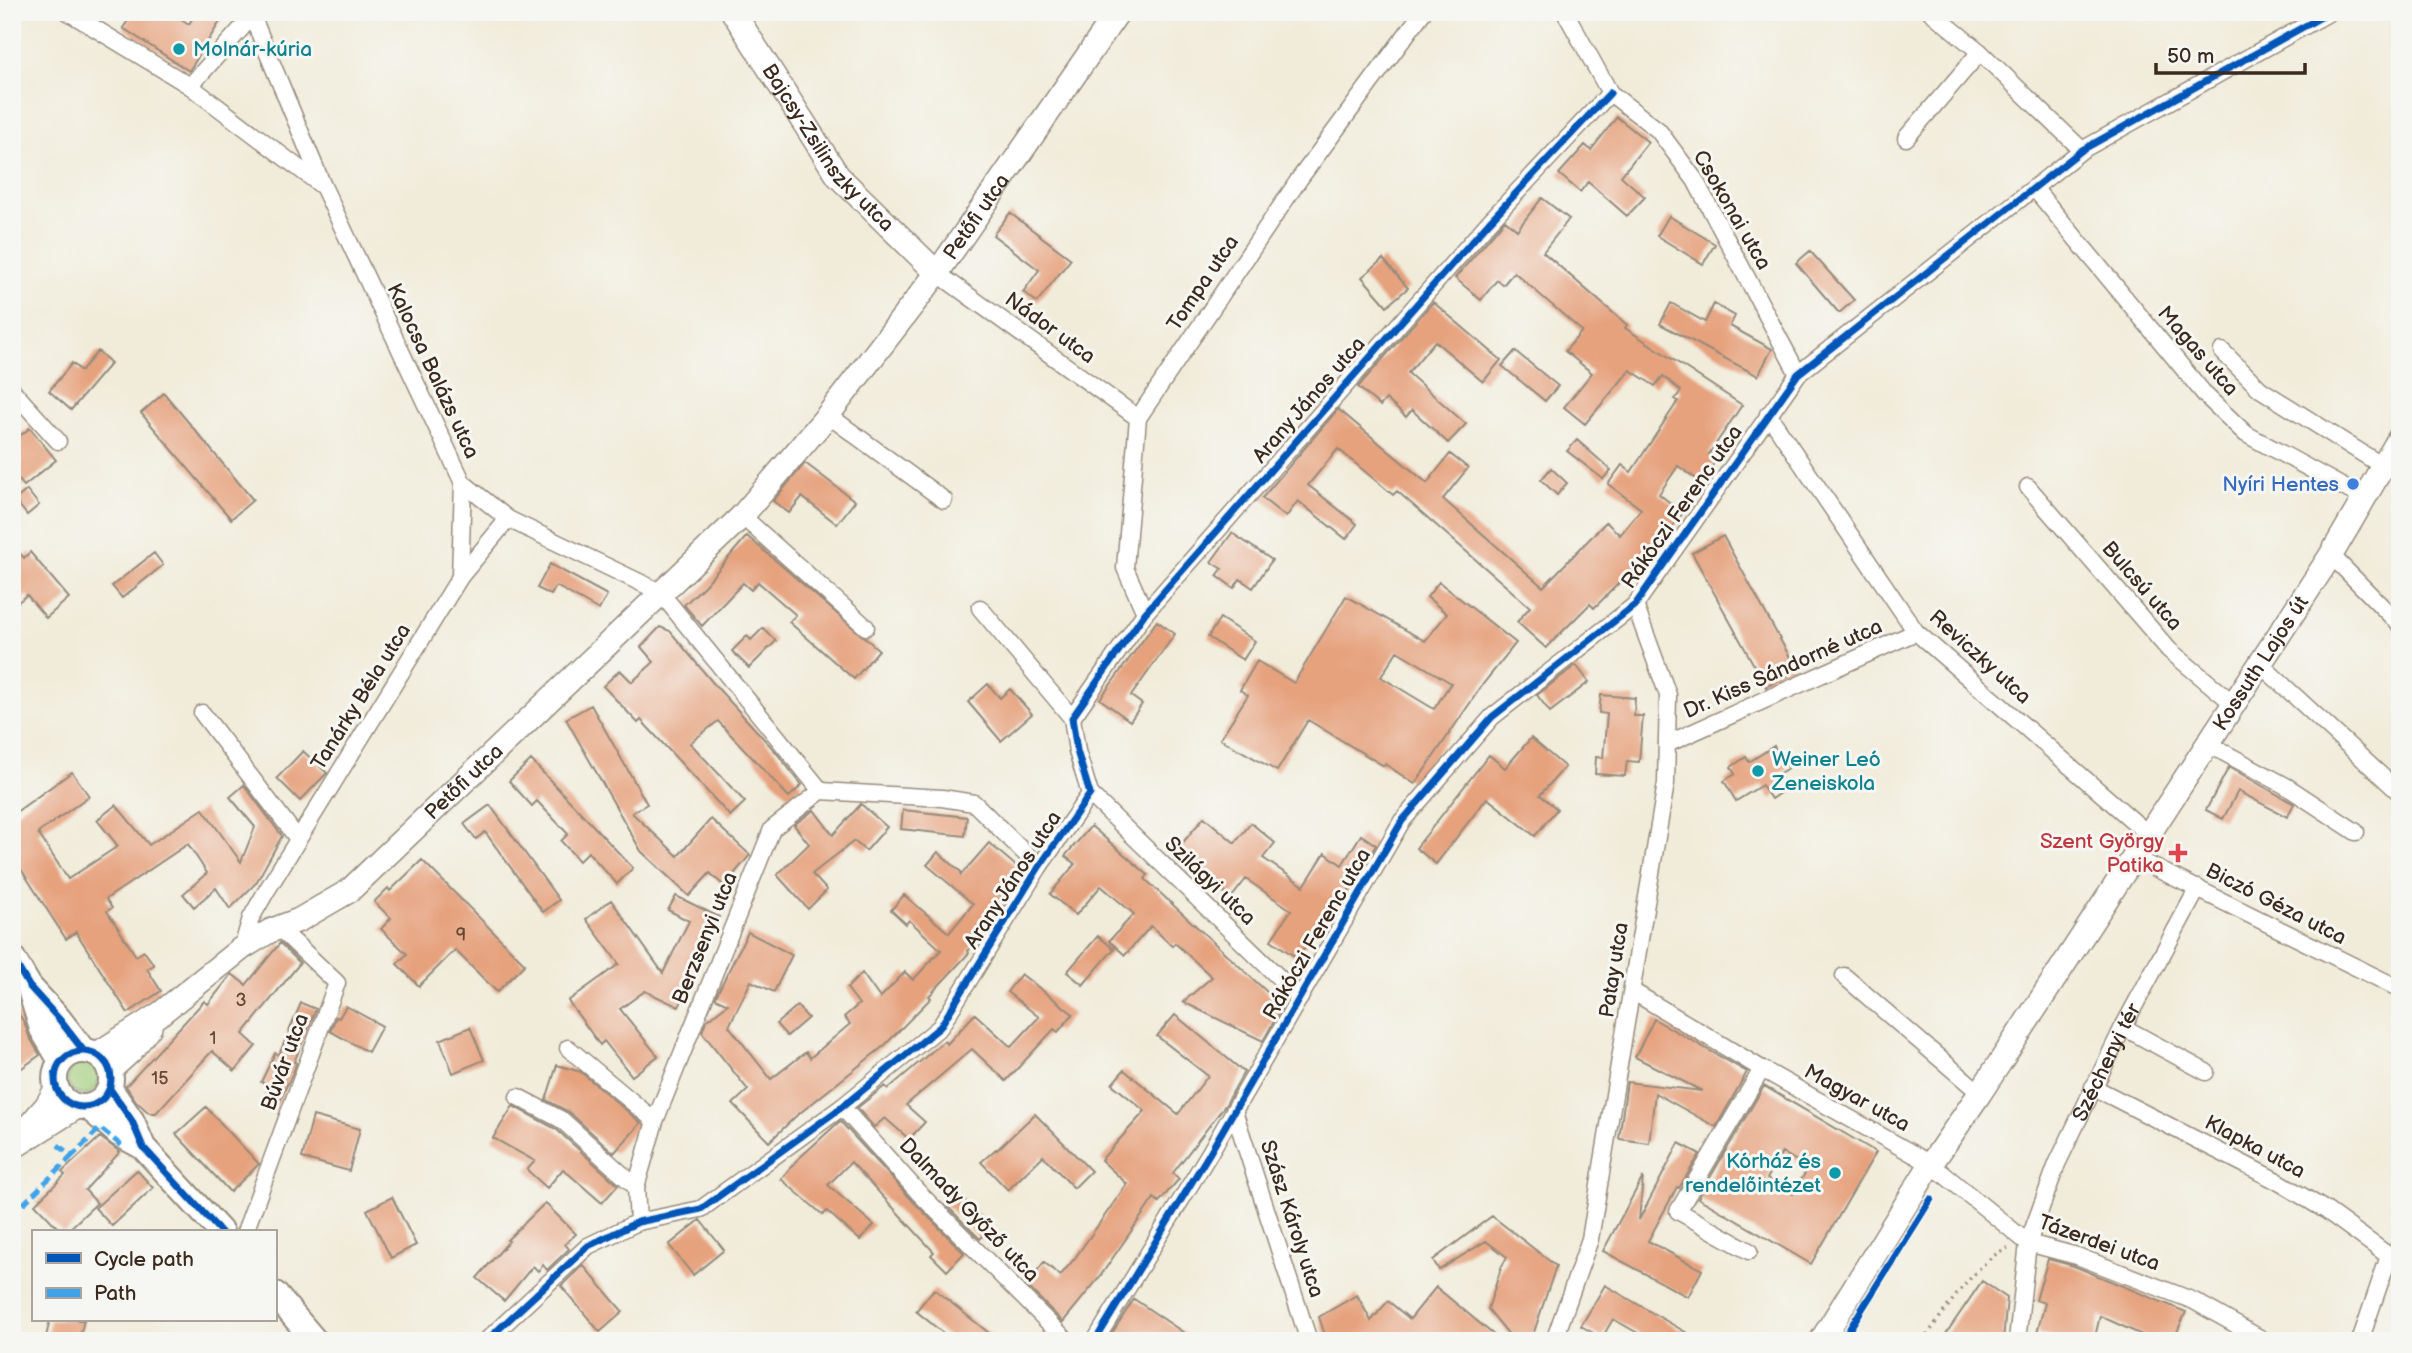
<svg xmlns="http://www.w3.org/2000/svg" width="2412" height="1353" font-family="'Balsamiq Sans',sans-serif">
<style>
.green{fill:#a1cc79;stroke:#6e7b4c;stroke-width:2}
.building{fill:#e6a17d;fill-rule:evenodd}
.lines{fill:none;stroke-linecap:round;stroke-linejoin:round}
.street-casing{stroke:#968b7c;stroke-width:19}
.secondary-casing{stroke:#968b7c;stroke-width:26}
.primary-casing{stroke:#968b7c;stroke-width:28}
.path{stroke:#968b7c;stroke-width:3.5;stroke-dasharray:2 5;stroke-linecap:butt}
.street{stroke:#fff;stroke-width:16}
.secondary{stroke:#fff;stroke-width:23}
.primary{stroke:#fff;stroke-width:24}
.quiet{stroke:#3fa3ea;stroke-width:5;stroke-dasharray:10 5;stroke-linecap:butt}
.cycleway-casing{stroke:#f6f6f2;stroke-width:11}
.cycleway{stroke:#0057b8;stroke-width:7}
.culture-dot{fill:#0f9aa8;stroke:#f6f6f2;stroke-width:2.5}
.shop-dot{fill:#3f7fe0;stroke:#f6f6f2;stroke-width:2.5}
.health-dot{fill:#e0444e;stroke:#f6f6f2;stroke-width:2.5}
.labels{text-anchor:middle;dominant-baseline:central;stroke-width:6;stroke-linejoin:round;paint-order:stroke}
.number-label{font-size:18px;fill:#664836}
.culture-label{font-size:21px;fill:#0d838f;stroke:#f6f6f2;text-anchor:start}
.street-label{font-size:21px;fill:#3b2a1e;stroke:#f6f6f2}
.shop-label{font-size:21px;fill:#366cbe;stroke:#f6f6f2;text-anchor:end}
.health-label{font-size:21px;fill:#be3a42;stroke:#f6f6f2;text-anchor:end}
</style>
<rect width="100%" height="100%" fill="#f6f6f2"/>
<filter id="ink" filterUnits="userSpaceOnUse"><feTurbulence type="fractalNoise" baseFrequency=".0143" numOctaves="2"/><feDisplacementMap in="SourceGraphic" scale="14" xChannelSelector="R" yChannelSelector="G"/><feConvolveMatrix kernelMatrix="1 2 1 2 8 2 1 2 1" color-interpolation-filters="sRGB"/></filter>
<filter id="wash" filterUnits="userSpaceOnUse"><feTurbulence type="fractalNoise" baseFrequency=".00686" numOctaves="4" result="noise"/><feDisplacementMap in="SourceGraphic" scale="28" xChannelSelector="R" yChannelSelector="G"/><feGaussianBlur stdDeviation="1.57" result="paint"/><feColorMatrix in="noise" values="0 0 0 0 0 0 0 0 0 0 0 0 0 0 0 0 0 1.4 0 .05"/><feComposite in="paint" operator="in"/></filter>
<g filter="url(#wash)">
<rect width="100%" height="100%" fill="#f1ecda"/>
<path class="green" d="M67 1079a16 16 0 1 1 32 0a16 16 0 1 1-32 0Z"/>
<g id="blocks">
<path class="building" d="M134,12H170L189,24L196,12H226L189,71L123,28Z
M1617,117L1648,142L1621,176L1645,197L1627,216L1588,182L1580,192L1559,174L1585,145L1591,150Z
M1542,198L1569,219L1543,252L1627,325L1625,328L1742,405L1709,454L1717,459L1701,482L1678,466L1659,494L1683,513L1662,540L1594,608L1590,604L1546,648L1517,622L1530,607L1397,491L1393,495L1338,449L1308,485L1357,524L1346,539L1298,501L1286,517L1262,498L1338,409L1427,483L1450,454L1468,468L1443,499L1543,587L1606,522L1620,535L1641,509L1608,484L1622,465L1631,472L1678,401L1675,399L1681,391L1663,376L1655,386L1630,370L1585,424L1564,407L1592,373L1565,351L1582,331L1514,272L1503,285L1497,280L1481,300L1455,278L1505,220L1517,230Z
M1010,213L1071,259L1037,302L1023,292L1039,270L993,235Z
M1669,216L1715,244L1703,264L1657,236Z
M1810,251L1854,300L1839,313L1796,263Z
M1383,259L1408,288L1387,306L1362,277Z
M1433,302L1501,360L1483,382L1435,341L1408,373L1466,424L1448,443L1412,410L1406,417L1386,399L1380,406L1358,387Z
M1671,303L1705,322L1714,304L1735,316L1730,326L1772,349L1758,376L1660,324Z
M98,351L111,363L71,410L49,391L72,363L81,371Z
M1515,351L1558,386L1545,401L1502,366Z
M164,393L253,500L231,519L141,413Z
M30,428L56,460L24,486L12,471V442Z
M1577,440L1611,470L1603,479L1567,451Z
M805,463L855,501L837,524L802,497L789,513L773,501Z
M1551,468L1567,483L1557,495L1541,480Z
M27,490L39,505L27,515L15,500Z
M1232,533L1272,560L1253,588L1240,579L1234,588L1217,576L1222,569L1211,562Z
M747,536L879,650L854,679L789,622L796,615L758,582L751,590L743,583L702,626L684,605L705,585Z
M1723,536L1797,670L1766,687L1692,553Z
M12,544L24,558L30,552L69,598L46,618L27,595L12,607Z
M154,553L163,565L122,598L112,586Z
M550,564L607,595L599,610L556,586L551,595L537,588Z
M1439,582L1516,643L1483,684L1415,784L1385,764L1384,766L1308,720L1277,771L1220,739L1248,695L1240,690L1257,661L1294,683L1346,596L1425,641L1447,614L1427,597ZM1397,651L1451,683L1434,709L1381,677Z
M1220,618L1255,641L1243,660L1208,637Z
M1157,621L1175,634L1131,696L1142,704L1130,721L1100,699Z
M660,627L670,631L713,683L775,751L802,785L789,797L718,721L690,743L745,802L730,816L641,720L638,723L603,686L620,670L632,682L654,662L641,647Z
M763,628L776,641L749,668L732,651L747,636L751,640Z
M1576,665L1589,682L1550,712L1537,695Z
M988,684L1000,698L1010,689L1032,714L1001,741L968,702Z
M1601,695L1635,698L1634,716H1643L1639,762L1627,761L1625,776L1595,774L1596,757L1603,758L1607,714L1599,713Z
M591,705L647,804L632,813L678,856L711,819L750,855L724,886L710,873L689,896L641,851L566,719Z
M1531,738L1565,767L1540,795L1557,809L1535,836L1487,798L1436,864L1416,848L1489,755L1505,768Z
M1774,746L1788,768L1778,774L1787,788L1771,799L1762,785L1736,801L1724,781L1735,774L1731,767L1746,757L1749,762Z
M303,751L327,773L300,801L277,778Z
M531,760L633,868L617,884L588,852L579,861L561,841L568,834L537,801L532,806L509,781Z
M2229,767L2294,804L2287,817L2238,791L2223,819L2206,810Z
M72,772L89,796L38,833L68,879L118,846L97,820L116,805L149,845L203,809L241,862L255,827L230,797L244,785L282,836L256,883L230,909L216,888L194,907L183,894L207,873L188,844L106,899L112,908L107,911L136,956L144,951L154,965L147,969L161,991L128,1013L76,932L66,939L17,863L20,860L12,850V815Z
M861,804L887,827L866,851L854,841L812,874L827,890L808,909L777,875L809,844L794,825L814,810L833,835Z
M490,805L559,900L543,912L485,832L476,839L464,824Z
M903,810L967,817L965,836L901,829Z
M1204,817L1235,843L1251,823L1275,843L1263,858L1304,886L1325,853L1342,865L1361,835L1376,845L1347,893L1343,890L1297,958L1271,940L1291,910L1246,879L1231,898L1175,852Z
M1091,826L1148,875L1145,879L1279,1003L1281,1009L1263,1041L1183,1002L1212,977L1175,943L1172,946L1151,926L1125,955L1109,941L1134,914L1101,886L1076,915L1050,894L1075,864L1065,856Z
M989,843L1023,872L997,902L1003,906L994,921L968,951L969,953L929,996L931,998L885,1045L795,1117L769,1142L733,1104L748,1090L702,1032L706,1021L728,1004L715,998L748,932L792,955L774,992L751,981L729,1026L771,1079L806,1052L810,1058L850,1024L844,1017L859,1004L847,988L862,973L880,998L905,972L913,980L941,950L909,920L906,924L891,910L904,895L949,933L973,904L927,865L938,852L961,872V875Z
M422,860L525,964L497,992L455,950L419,986L397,964L407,954L381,929L391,918L374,902L388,888L390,891Z
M676,896L719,917L688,977L692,979L679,1007L645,991L620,1009L658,1056L632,1076L604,1041L600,1045L568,1001L619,964L586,919L611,900L663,973L689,921L668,910Z
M1098,936L1114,949L1083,985L1067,972Z
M280,943L300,963L243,1034L256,1046L235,1071L212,1051L156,1113H149L136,1101L126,1086L204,1001L208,1004L232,974L246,985Z
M1021,974L1073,1014L1058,1032L1054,1029L1006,1081L972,1049L906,1105L925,1122L909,1139L885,1118L874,1127L857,1108L885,1086L888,1089L944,1041L947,1044L975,1014L1011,1047L1039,1017L1007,992Z
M301,1003L316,1009L294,1062L296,1063L294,1070L275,1111L261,1104L270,1086L261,1082L275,1053L279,1055Z
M12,1005L24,1022L29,1036L40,1055L12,1075Z
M346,1006L382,1026L368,1052L330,1031L336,1017L339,1018Z
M797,1006L808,1018L787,1036L776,1024Z
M1175,1015L1244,1072L1226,1104L1173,1173L1179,1179L1159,1202L1154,1198L1099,1278L1063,1322L1026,1285L1044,1262L1060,1276L1075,1258L1127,1184L1101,1160L1145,1111L1112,1084L1124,1070L1178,1114L1208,1076L1157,1036Z
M1654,1019L1747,1072L1716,1127L1655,1093L1649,1143L1619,1139L1627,1082L1702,1091L1635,1057Z
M470,1027L484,1060L453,1073L440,1040Z
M557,1065L581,1072L641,1123L614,1153L569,1112L546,1100Z
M1764,1086L1876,1152L1811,1264L1698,1198ZM1782,1152L1808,1168L1793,1194L1767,1179Z
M513,1106L556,1129L618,1185L602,1203L563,1169L547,1188L527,1170L535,1161L493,1138Z
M206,1107L259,1164L230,1192L176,1134Z
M1035,1114L1091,1171L1074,1188L1043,1156L1008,1190L981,1162L996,1149L997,1150Z
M313,1116L360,1129L349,1171L302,1158Z
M840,1121L911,1199L964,1253L947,1271L931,1255L934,1252L851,1162L828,1185L874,1225L860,1240L827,1211L823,1215L781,1179L796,1161Z
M100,1137L120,1152L85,1190L97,1203L66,1232H62L35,1204L65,1175L62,1172Z
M1679,1143L1700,1154L1679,1188L1677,1187L1648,1241L1702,1270L1688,1297L1603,1251L1643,1177L1639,1220Z
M137,1170L153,1188L112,1226L95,1208Z
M957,1193L991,1228L980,1239L945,1204Z
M392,1197L416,1245L391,1258L367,1210Z
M545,1203L576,1234L565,1244L569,1249L547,1270L543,1265L538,1271L533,1266L504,1301L477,1278L509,1241L507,1240Z
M1492,1216L1556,1266L1531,1341H1514L1488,1309L1501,1268L1507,1257L1486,1241L1439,1270L1433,1260Z
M700,1220L724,1250L693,1275L669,1245Z
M2048,1259L2074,1266L2186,1312L2173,1341H2155L2100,1316L2094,1341H2064L2037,1333L2045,1303L2036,1300Z
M583,1265L623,1312L600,1332L561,1286Z
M1982,1281L2007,1298L2003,1341H1941Z
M1605,1285L1656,1315L1701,1341H1652L1613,1319L1602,1338L1581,1326Z
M1436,1287L1501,1341H1327L1319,1317L1357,1295L1371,1321L1388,1301L1410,1319Z
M934,1289L999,1341H953L916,1311Z
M1134,1299L1196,1341H1153L1139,1332L1133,1341H1107Z
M50,1320H84L79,1341H45Z"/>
</g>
</g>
<g filter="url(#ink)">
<use href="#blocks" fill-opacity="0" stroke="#968b7c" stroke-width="2"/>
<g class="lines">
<g class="street-casing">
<g id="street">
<path d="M68,12L190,86L321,185"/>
<path d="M1565,12L1610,93L1658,130L1695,180L1798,374"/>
<path d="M1931,12L1980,52L2082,150"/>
<path d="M253,18L323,186L463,483L508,519L660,592L821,791"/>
<path d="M190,86L256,12"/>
<path d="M1906,138L1980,52"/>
<path d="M2035,189L2206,396L2246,434L2365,499"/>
<path d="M937,273L1138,418"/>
<path d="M2222,351L2260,389L2384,467"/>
<path d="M12,390L58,441"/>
<path d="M1768,414L1916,632L2148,834"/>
<path d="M828,415L944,500"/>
<path d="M2028,487L2169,650L2234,704"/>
<path d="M742,516L866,627"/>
<path d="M2331,555L2400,625"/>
<path d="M460,577L463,483"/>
<path d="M980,608L1072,718"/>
<path d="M1145,613L1125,568L1138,418L1300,178L1423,12"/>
<path d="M2260,664L2400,793"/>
<path d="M202,713L298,839"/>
<path d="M1667,744L1916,632"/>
<path d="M2208,744L2286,786L2356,832"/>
<path d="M1090,794L1300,998"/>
<path d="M2133,857L2400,989"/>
<path d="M242,948L251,918L267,890L460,577L508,519"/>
<path d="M1844,976L1980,1093"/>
<path d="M1632,991L1762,1069L1931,1164L2028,1243L2077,1256L2194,1301L2265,1341"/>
<path d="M2123,1027L2206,1072"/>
<path d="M568,1048L655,1121"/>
<path d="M2093,1087L2279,1182L2327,1211L2389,1256"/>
<path d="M518,1097L562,1120L636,1187"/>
<path d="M842,1107L918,1192L1067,1341"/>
<path d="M1234,1111L1309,1341"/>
<path d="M638,1222L636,1187L655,1121L772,829L821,791L942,798L974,803L1039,867"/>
<path d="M245,1232L337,983L278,927"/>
<path d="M1749,1251L1678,1211L1762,1069"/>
<path d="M486,1341L588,1246L638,1222L701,1209L842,1107L940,1027L1039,867L1090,794L1077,751L1072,718L1145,613L1489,222L1610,93"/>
<path d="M1095,1341L1209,1154L1402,821L1492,717L1635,605L1798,374L2082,150L2330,12"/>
<path d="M1554,1341L1590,1239L1666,783L1668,695L1635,605"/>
<path id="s1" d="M2017,1341L2028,1243L2057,1164L2123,1027L2198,888"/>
<path d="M2360,1341L2389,1256L2400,1248"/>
</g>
</g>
<g class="secondary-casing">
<g id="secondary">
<path id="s2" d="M733,12L838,176L937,273"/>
<path id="s3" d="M97,1054L161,1013L242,948L270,931L299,920L349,891L742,516L828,415L937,273L1118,12"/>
<path d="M110,1070L131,1051L150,1027"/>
<path d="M22,1134L47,1105L56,1089"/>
<path d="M12,1148L77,1107"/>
<path id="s4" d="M1821,1341L1931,1164L1980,1093L2331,555L2400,437"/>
</g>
</g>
<g class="primary-casing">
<path id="primary" d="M12,957L29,986L59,1019L83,1050
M31,993L42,1029L61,1061
M55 1079a28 28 0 1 1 56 0a28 28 0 1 1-56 0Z
M110,1089L132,1121L143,1147
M88,1107L119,1134L143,1147L221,1232
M275,1294L315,1341"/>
</g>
<path class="path" d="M1923,1341C1941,1316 1980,1257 2008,1248"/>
<use href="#street" class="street"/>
<use href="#secondary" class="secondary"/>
<use href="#primary" class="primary"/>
<path class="quiet" d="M58,1145L72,1156L100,1128L122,1146
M12,1215L72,1156"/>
<g class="cycleway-casing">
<path id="cycleway" d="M12,957L29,986L59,1019L83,1050
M55 1079a28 28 0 1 1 56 0a28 28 0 1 1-56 0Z
M110,1089L132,1121L143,1147L221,1232
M486,1341L588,1246L638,1222L701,1209L842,1107L940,1027L1039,867L1090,794L1077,751L1072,718L1145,613L1489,222L1610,93
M1095,1341L1209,1154L1402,821L1492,717L1635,605L1798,374L2082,150L2330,12
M1842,1341L1931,1199"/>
</g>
<use href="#cycleway" class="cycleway"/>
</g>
</g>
<g class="culture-dot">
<circle cx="179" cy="49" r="7"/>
<circle cx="1758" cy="771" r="7"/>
<circle cx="1835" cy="1173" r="7"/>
</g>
<circle class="shop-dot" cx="2353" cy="484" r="7"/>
<path class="health-dot" d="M2174.5 842.5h7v7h7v7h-7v7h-7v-7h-7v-7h7z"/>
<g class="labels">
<g class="number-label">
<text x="461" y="935">9</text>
<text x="241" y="1000">3</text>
<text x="213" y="1038">1</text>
<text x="160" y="1078">15</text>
</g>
<g class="culture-label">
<text x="193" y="49">Molnár-kúria</text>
<text x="1772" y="759">Weiner Leó<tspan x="1772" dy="24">Zeneiskola</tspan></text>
<text x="1821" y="1161" text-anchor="end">Kórház és<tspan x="1821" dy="24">rendelőintézet</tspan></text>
</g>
<g class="street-label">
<text stroke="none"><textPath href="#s2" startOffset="166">Bajcsy-Zsilinszky utca</textPath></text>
<text transform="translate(1732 210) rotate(60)">Csokonai utca</text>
<text stroke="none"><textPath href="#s3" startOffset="1225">Petőfi utca</textPath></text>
<text transform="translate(1203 283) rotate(-56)">Tompa utca</text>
<text transform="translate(1050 328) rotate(36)">Nádor utca</text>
<text transform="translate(2198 351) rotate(49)">Magas utca</text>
<text transform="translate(433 371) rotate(65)">Kalocsa Balázs utca</text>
<text transform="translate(1309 400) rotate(-49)">Arany János utca</text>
<text transform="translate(1682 507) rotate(-55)">Rákóczi Ferenc utca</text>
<text transform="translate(2142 586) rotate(49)">Bulcsú utca</text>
<text transform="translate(1980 657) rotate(42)">Reviczky utca</text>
<text stroke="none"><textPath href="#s4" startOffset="808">Kossuth Lajos út</textPath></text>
<text transform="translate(1783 669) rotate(-24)">Dr. Kiss Sándorné utca</text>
<text transform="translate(361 697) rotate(-58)">Tanárky Béla utca</text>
<text stroke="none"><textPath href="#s3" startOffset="460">Petőfi utca</textPath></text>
<text transform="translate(1013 880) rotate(-57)">Arany János utca</text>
<text transform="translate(1210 881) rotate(44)">Szilágyi utca</text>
<text transform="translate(2276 904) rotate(27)">Biczó Géza utca</text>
<text transform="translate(1317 934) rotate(-60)">Rákóczi Ferenc utca</text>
<text transform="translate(705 938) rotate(-68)">Berzsenyi utca</text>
<text transform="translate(1614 970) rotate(-81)">Patay utca</text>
<text transform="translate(285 1062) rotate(-70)">Búvár utca</text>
<text stroke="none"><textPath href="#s1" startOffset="296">Széchenyi tér</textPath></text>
<text transform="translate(1857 1098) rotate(29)">Magyar utca</text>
<text transform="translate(2255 1147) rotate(28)">Klapka utca</text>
<text transform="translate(969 1210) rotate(46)">Dalmady Győző utca</text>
<text transform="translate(1292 1219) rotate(72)">Szász Károly utca</text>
<text transform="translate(2099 1243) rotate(20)">Tázerdei utca</text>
</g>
<g class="shop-label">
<text x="2339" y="484">Nyíri Hentes</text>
</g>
<g class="health-label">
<text x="2164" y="841">Szent György<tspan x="2164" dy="24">Patika</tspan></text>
</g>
</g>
<rect width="2412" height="1353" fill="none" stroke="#f6f6f2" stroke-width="42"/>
<rect x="32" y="1230" width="245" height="91" fill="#f6f6f2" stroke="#aba49d" stroke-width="2"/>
<rect x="46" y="1253" width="35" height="10" fill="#0057b8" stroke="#aba49d" stroke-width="2"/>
<text x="94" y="1266" font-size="21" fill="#3b2a1e">Cycle path</text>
<rect x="46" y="1288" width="35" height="10" fill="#3fa3ea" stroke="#aba49d" stroke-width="2"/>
<text x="94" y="1300" font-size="21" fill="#3b2a1e">Path</text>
<path d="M2156 63v10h149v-10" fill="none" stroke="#3b2a1e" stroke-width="3.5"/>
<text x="2167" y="63" font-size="21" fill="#3b2a1e" stroke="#f6f6f2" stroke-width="5" paint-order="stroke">50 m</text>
</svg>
